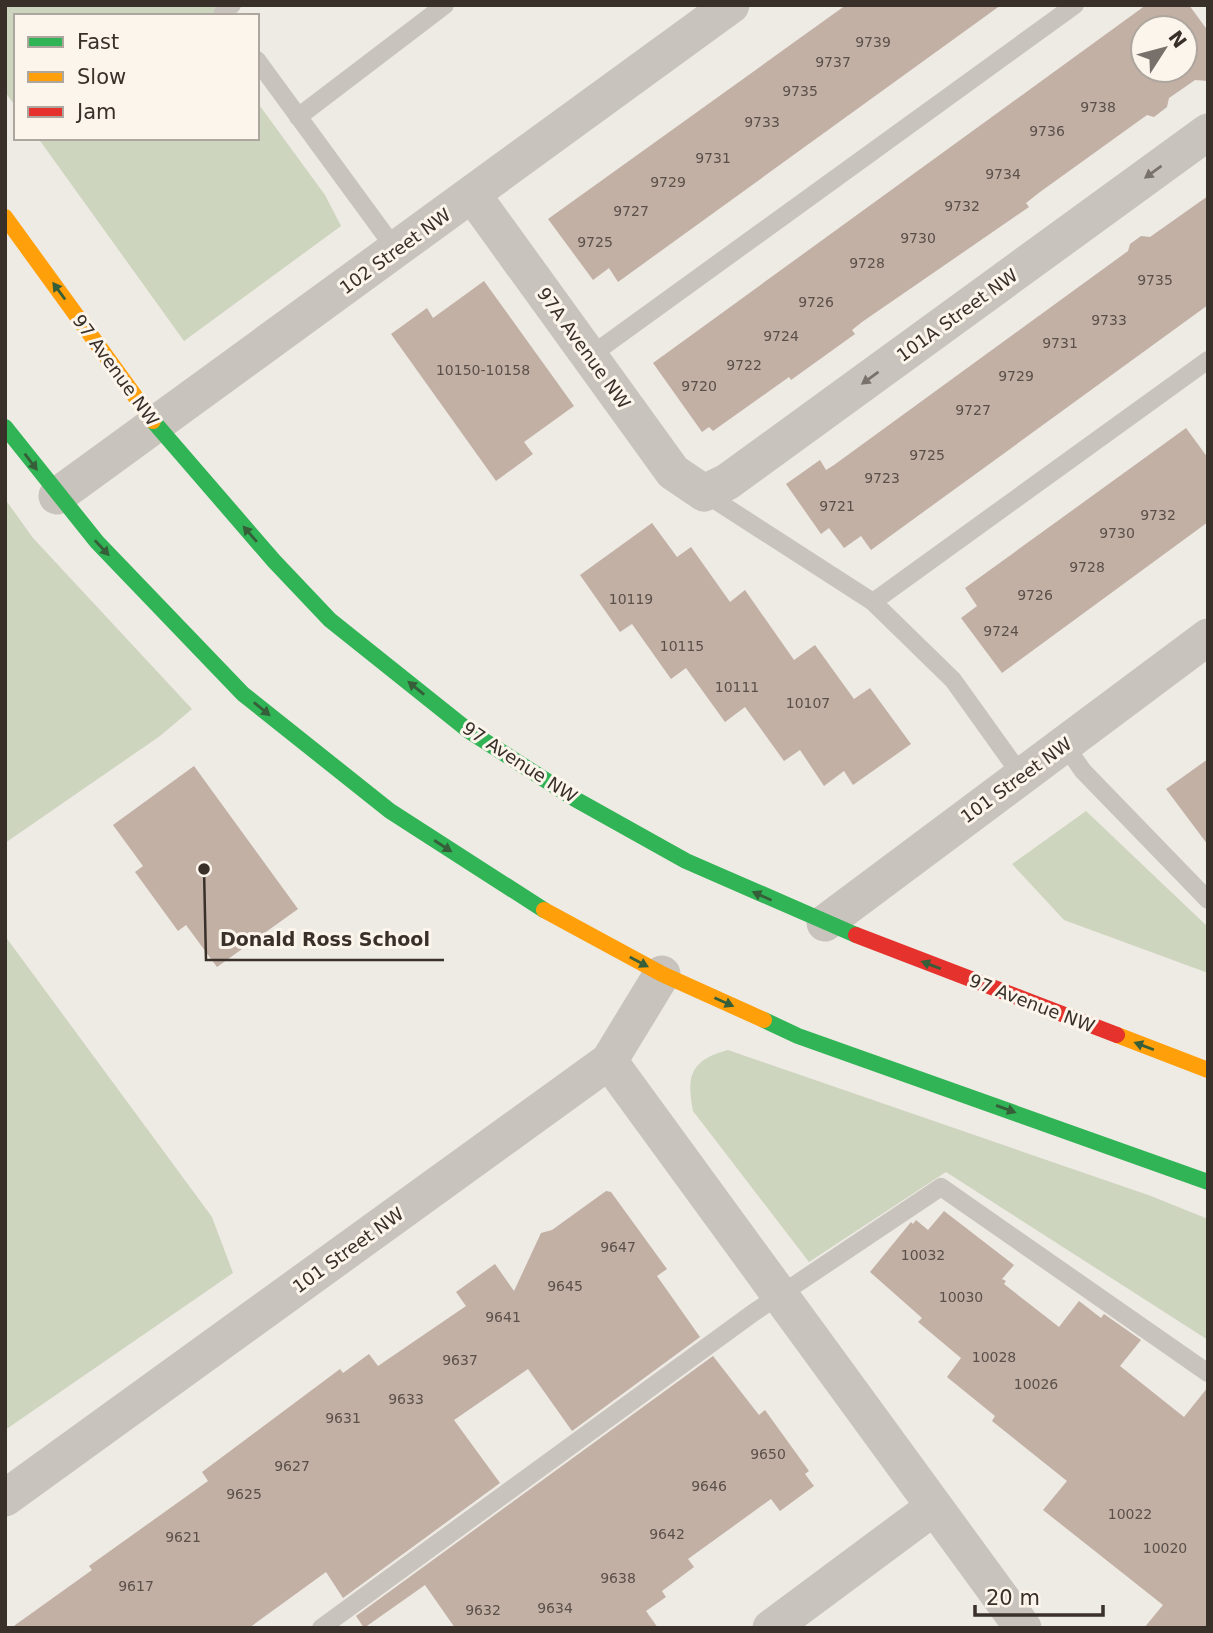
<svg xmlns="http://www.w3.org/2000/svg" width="1213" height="1633" font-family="'DejaVu Sans',sans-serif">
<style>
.green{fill:#ced5be}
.building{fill:#c2b0a5;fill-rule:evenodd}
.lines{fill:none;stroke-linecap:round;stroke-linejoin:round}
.lane{stroke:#c8c3bc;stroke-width:18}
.street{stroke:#c8c3bc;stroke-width:37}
.fast{stroke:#30b455;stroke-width:16}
.slow{stroke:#ff9f0a;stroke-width:16}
.jam{stroke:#e5322d;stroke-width:16}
.oneway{fill:#79726c}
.oneway2{fill:#365e39}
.labels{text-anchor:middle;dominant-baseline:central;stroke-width:6;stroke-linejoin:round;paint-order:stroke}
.number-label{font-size:14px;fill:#5b5049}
.street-label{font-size:18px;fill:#39302a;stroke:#fbf5eb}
.leader{fill:none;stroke:#39302a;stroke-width:2.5}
.callout-dot{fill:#39302a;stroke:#fbf5eb;stroke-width:2.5}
.callout-label{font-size:19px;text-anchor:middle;font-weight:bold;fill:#39302a;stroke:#fbf5eb;stroke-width:6;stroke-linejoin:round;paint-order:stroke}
</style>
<rect width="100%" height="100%" fill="#eeeae4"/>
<path class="green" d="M5,5H229L237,16H16V107L5,92Z
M257,102L325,195L341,226L184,341L38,138H257Z
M5,499L33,538L192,709L160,736L5,843Z
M1086,811L1208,927V973L1064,920L1012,864Z
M5,936L212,1217L233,1273L5,1430Z
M728,1050L1151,1196L1208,1219V1340L946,1172L809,1262L693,1111C686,1075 691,1060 728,1050Z"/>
<path class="building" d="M846,5H1001L618,282L609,268L593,280L548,219Z
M1146,5H1189L1208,31V81L1195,80L1185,87L1169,98L1167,107L1154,117L1147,115L1040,192L1026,203L1029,207L862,322L852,330L855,334L791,380L789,377L713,431L709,427L702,432L653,363ZM1143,28H1185V70H1143Z
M1208,196V305L871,550L861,536L844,548L829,528L821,534L786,484L820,460L826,470L834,465L1128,251L1130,244L1141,236L1150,237Z
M484,281L574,406L524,442L533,454L496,481L391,334L427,308L433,318Z
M1186,428L1208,458V522L1002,673L961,618L977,606L965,588Z
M652,523L677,557L691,547L730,602L745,590L794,660L815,645L854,699L870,688L911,744L853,785L844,771L824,786L800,750L784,761L745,707L725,722L686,668L671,679L632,624L620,632L580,575Z
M1208,759V845L1166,789Z
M194,766L298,909L217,967L186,925L178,931L135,872L143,866L113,825Z
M606,1191L611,1192L667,1269L657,1276L700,1337L572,1431L528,1369L454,1420L500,1483L343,1598L326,1572L249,1628H11L92,1570L89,1566L208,1481L202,1472L340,1369L343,1373L369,1354L378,1366L466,1306L456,1292L495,1264L514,1291L541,1233L552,1230Z
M944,1211L1014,1265L1002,1279L1006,1281L1004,1284L1059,1327L1079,1301L1101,1318L1104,1314L1141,1340L1120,1366L1184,1417L1208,1387V1628H1144L1163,1605L1043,1510L1067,1481L992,1421L995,1416L947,1377L961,1358L918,1322L922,1318L870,1272L911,1222L913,1224L916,1220L928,1230Z
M713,1356L759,1415L765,1410L809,1471L805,1474L814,1486L780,1511L771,1499L688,1559L694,1567L662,1591L666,1597L646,1611L658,1628H455L425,1585L364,1628L356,1616Z"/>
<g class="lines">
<path class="lane" d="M225,16L223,12L232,5
M257,60L396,250
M298,117L445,5
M590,356L1075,5
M704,493L873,602L953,680L1021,775
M873,602L1208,360
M1064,744L1083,771L1208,900
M321,1628L753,1313L941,1187L1208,1373"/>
<path class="street" d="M472,194L673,472L704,493L727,482L1208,132
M57,496L731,5
M825,923L1208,637
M609,1061L1023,1628
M5,1498L609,1061L662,974
M771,1628L934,1507"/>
<path class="fast" d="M153,421L274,561L330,620L469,731L575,799L686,861L856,935
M5,427L97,542L243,694L390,811L544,910
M764,1020L798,1036L1208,1182"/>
<path class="slow" d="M5,217L153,421
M544,910L662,974L764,1020
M1117,1035L1208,1070"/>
<path class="jam" d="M856,935L1117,1035"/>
</g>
<defs><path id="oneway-solid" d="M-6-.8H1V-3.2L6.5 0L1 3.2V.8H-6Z" transform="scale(1.75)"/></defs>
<g class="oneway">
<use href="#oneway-solid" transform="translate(1153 172) rotate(144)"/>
<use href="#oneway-solid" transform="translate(870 378) rotate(144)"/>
</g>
<g class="oneway2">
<use href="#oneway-solid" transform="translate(59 291) rotate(-126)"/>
<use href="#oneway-solid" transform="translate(31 462) rotate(53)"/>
<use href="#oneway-solid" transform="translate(250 534) rotate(-131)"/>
<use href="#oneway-solid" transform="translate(102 548) rotate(47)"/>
<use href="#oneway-solid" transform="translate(416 688) rotate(-141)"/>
<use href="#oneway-solid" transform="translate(262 709) rotate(39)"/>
<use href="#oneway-solid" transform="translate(443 846) rotate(33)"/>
<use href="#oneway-solid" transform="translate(762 896) rotate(-156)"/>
<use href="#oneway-solid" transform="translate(639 962) rotate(28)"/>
<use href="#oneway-solid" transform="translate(931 965) rotate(-159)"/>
<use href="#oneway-solid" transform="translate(724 1002) rotate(24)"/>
<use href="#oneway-solid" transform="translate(1144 1046) rotate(-159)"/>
<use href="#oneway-solid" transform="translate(1006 1109) rotate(20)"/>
</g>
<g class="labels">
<g class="number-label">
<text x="873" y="42">9739</text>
<text x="833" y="62">9737</text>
<text x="800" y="91">9735</text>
<text x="1098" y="107">9738</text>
<text x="762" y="122">9733</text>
<text x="1047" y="131">9736</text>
<text x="713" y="158">9731</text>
<text x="1003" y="174">9734</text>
<text x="668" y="182">9729</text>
<text x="962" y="206">9732</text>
<text x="631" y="211">9727</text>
<text x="918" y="238">9730</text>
<text x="595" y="242">9725</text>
<text x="867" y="263">9728</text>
<text x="1155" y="280">9735</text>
<text x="816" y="302">9726</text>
<text x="1109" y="320">9733</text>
<text x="781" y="336">9724</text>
<text x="1060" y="343">9731</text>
<text x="744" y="365">9722</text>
<text x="483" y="370">10150-10158</text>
<text x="1016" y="376">9729</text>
<text x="699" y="386">9720</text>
<text x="973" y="410">9727</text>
<text x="927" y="455">9725</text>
<text x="882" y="478">9723</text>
<text x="837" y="506">9721</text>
<text x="1158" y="515">9732</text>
<text x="1117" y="533">9730</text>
<text x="1087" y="567">9728</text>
<text x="1035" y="595">9726</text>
<text x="631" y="599">10119</text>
<text x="1001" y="631">9724</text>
<text x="682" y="646">10115</text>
<text x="737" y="687">10111</text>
<text x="808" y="703">10107</text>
<text x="618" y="1247">9647</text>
<text x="923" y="1255">10032</text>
<text x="565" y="1286">9645</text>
<text x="961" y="1297">10030</text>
<text x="503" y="1317">9641</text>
<text x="994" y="1357">10028</text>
<text x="460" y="1360">9637</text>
<text x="1036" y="1384">10026</text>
<text x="406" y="1399">9633</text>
<text x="343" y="1418">9631</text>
<text x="768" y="1454">9650</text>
<text x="292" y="1466">9627</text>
<text x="709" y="1486">9646</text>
<text x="244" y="1494">9625</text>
<text x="1130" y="1514">10022</text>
<text x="667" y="1534">9642</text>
<text x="183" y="1537">9621</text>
<text x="1165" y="1548">10020</text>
<text x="618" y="1578">9638</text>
<text x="136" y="1586">9617</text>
<text x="555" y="1608">9634</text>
<text x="483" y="1610">9632</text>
</g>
<g class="street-label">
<text transform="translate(395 251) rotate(-36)">102 Street NW</text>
<text transform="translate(957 315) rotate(-36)">101A Street NW</text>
<text transform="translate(584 348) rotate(54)">97A Avenue NW</text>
<text transform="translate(116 370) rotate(54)">97 Avenue NW</text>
<text transform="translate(520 762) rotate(33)">97 Avenue NW</text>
<text transform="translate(1016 780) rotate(-36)">101 Street NW</text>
<text transform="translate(1032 1003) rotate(21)">97 Avenue NW</text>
<text transform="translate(348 1250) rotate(-36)">101 Street NW</text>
</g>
</g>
<path class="leader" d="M204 869L206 960H444"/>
<circle class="callout-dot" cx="204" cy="869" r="7"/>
<g class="callout-label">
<text x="325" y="946">Donald Ross School</text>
</g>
<rect width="1213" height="1633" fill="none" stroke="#39302a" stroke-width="14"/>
<rect x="14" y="14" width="245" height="126" fill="#fbf5eb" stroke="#ada69e" stroke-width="2"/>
<rect x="28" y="37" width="35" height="10" fill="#30b455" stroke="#ada69e" stroke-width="2"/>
<text x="77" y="49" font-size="21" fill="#39302a">Fast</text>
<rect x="28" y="72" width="35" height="10" fill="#ff9f0a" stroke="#ada69e" stroke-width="2"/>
<text x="77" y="84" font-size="21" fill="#39302a">Slow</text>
<rect x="28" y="107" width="35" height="10" fill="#e5322d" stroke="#ada69e" stroke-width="2"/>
<text x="77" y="119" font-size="21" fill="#39302a">Jam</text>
<g transform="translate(1164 49) rotate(54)"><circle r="33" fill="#fbf5eb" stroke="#ada69e" stroke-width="2"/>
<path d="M0-5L12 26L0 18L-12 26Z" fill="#78716b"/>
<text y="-10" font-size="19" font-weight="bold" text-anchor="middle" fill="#39302a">N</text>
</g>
<path d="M975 1605v10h128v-10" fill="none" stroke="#39302a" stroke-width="3.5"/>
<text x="986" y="1605" font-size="21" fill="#39302a" stroke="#fbf5eb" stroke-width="5" paint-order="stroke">20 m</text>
</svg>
